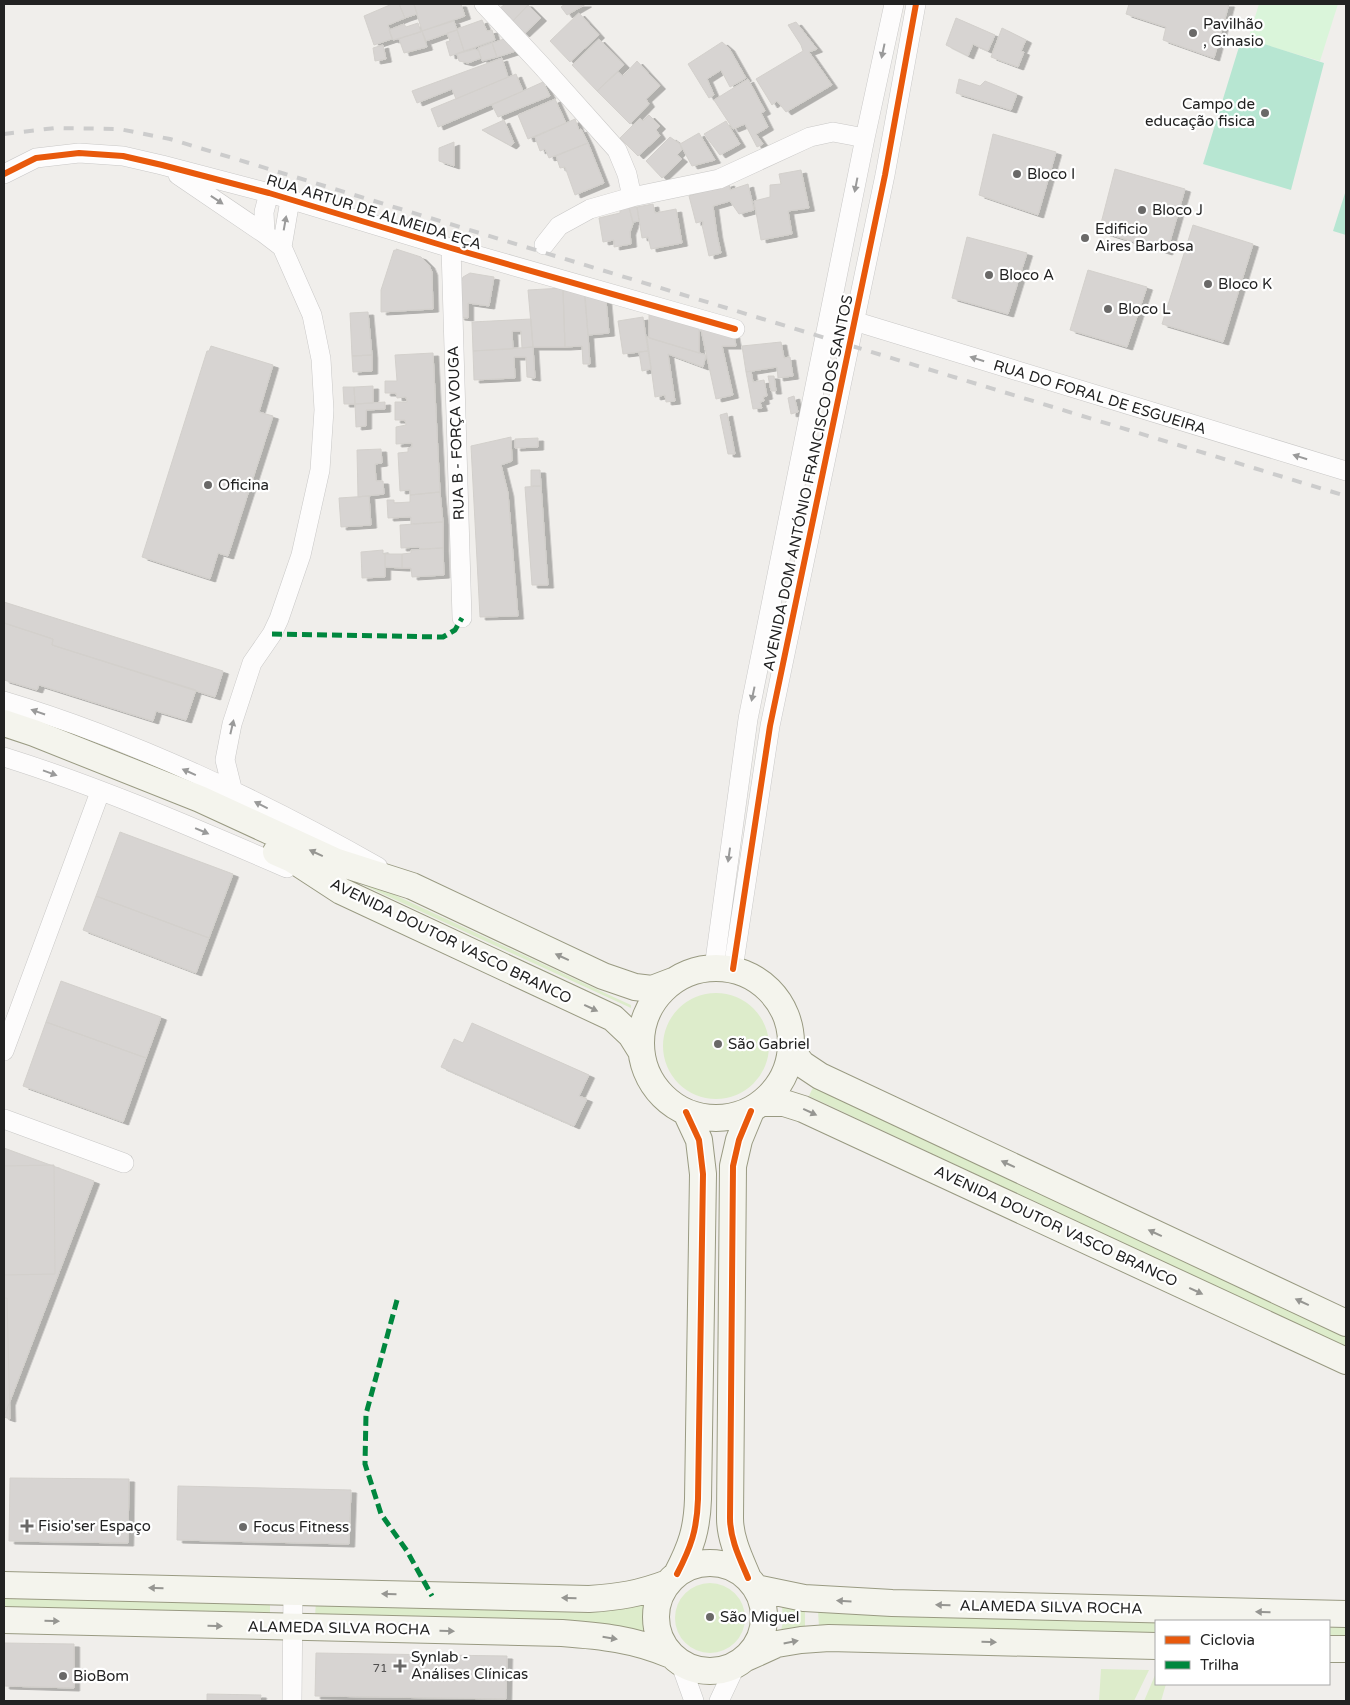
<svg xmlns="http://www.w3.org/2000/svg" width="1350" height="1705" font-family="'Varela Round',sans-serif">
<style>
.grass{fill:#ddeccb}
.park{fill:#daf5da}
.pitch{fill:#b7e6d2}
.building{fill:#d7d4d2;stroke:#d3d0cc;filter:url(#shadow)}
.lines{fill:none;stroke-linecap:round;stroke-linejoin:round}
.street-casing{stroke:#c9c8c7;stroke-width:20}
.secondary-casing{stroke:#999a82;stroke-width:28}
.street{stroke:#fdfcfc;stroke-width:19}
.secondary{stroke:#f4f4ed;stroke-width:26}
.rail{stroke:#ccc;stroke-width:4;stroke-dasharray:10 10;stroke-linecap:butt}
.quiet{stroke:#00873e;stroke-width:5;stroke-dasharray:10 5;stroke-linecap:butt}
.cycleway-casing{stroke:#fff;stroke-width:9}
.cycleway{stroke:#e8590c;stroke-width:6}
.oneway{fill:#9a9a9a}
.oneway2{fill:#969692}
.poi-dot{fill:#6a6968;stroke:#fff;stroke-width:2}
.labels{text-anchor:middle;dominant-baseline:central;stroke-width:4.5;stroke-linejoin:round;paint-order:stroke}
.number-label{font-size:12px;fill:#4f4e4e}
.poi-label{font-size:15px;fill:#222;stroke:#fff;text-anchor:start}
.street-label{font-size:15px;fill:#222;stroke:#fff}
</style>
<defs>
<filter id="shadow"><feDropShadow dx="5.5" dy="3" stdDeviation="0" flood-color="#0004"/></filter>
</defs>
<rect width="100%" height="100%" fill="#f0eeeb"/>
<path class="grass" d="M174,792L620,1000L631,1005V1008L172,797Z
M663 1046a53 53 0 1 1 106 0a53 53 0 1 1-106 0Z
M815,1083L1346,1331V1347L809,1096Z
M675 1618a35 35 0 1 1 70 0a35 35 0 1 1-70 0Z
M4,1596L270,1602V1615L4,1609Z
M316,1599L644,1601L643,1634L315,1618Z
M782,1605L805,1610V1628L781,1630L783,1622Z
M818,1611L1156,1621V1634L819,1627Z
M1329,1625L1346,1626V1637H1329Z
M1101,1669L1149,1670L1134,1701H1099Z
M1156,1673V1684H1166L1161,1701H1144Z"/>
<path class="park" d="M1259,4H1338L1320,61L1248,40Z"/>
<path class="pitch" d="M1242,37L1324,63L1291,190L1203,164Z
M1346,190V235L1333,231Z"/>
<path class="building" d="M392,4H399L405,18L388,25L392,39L374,45L364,16Z
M399,4H414L417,14L405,18Z
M414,4H461L465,16L422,31Z
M505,4H527L528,5L512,22L499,9Z
M565,4H586L567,15L561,7Z
M1129,4H1229L1214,58L1163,40L1166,27L1126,14Z
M528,5L541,18L524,34L512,22Z
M579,13L599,35L570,62L550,41Z
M956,18L995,35L988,51L973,44L968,56L946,45Z
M482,20L487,31L492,30L495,40L464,51L457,29Z
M454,21L457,30L426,41L422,31Z
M796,22L817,49L809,52L832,85L786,112L777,101L772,105L756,79L803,51L801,45L788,25Z
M418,23L421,32L393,40L389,30L404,24L406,27Z
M1002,28L1026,40L1021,51L1024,52L1018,67L991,57Z
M457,30L464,51L450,56L446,42L450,41L447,33Z
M422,31L427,47L404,53L399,39Z
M504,39L516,51L497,57L492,43Z
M599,39L624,65L597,91L572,65Z
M722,42L729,48L746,78L730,87L721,70L707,79L714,95L709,98L688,64Z
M492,43L497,57L482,61L478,48Z
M383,45L386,59L375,61L373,48Z
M475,49L479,51L481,58L468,63L459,61L457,54Z
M502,58L508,77L456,99L452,89L417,103L412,91Z
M637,61L660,86L646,99L649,104L630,124L597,91L618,72L623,76Z
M516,74L523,91L438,127L431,109Z
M748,79L765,111L761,113L768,127L756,134L763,144L757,147L745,124L733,129L714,100Z
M959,79L980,86L985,81L1017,94L1011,110L956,93Z
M543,82L550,96L498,117L492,105Z
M555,99L566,123L528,139L518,115Z
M649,115L660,126L656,130L660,136L638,156L620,138L640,118L643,121Z
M575,119L579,130L581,129L588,143L549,158L545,149L540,151L535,137Z
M504,120L514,143L511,146L482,130Z
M726,121L740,144L720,155L704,134Z
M699,133L715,160L692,166L680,144Z
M993,134L1056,152L1038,215L979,195Z
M670,137L680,144L682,150L677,155L682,159L662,178L646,161Z
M454,142V166L439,161V148Z
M588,143L604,183L575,195L565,167L560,168L556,156Z
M1115,169L1185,189L1167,252L1099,231Z
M801,170L809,208L788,211L792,234L761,240L754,201L770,197V185L781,184L779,174Z
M729,183L730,190L748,184L754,210L739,214L730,201L713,206L717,235L721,253L709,256L702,225H703V221L696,223L689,196Z
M653,204L655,213L676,209L682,243L651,249L648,237L642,238L637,207Z
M629,207L633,224L630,232L631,244L614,247V240L603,242L599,218L620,213V209Z
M629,207H637L639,221L633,222Z
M1193,225L1253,244L1223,342L1162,324Z
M967,237L1027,253L1008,314L952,298Z
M396,249L421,257L429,265L432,272L433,309L381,312V290L394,250L396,251Z
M1088,270L1147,287L1127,347L1070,330Z
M470,273L494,277L489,306L468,303V318L459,317L458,292L463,277Z
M563,288L565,347H533L528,290Z
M584,290L588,335L590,364H583L582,346L565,347L563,291Z
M585,294L606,300L609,333L588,335Z
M368,312L372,355L352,356L350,313Z
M649,314L699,329V353L649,338Z
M643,317L648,351L623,354L618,321Z
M531,319L533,347L522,348L521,331H512L513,349L473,351L472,322Z
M700,325L734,335L736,346H722L733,395L716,399Z
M647,337L706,355L703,367L668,354L675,401L666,402L665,395L655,397Z
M781,342L784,358L790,357L793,376L778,378L777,367L746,372L742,346Z
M211,346L273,365L259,412L273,416L228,556L218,553L210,579L142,557L207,351H209Z
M533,347L535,378L527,377L526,357H514L515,378L474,380L473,351Z
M648,351L651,369L642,371L639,352Z
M433,353L440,492L410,495V490L400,491L398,453L408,452V448L412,447V443L396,444V427L406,425L405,420H395V402H407L406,397L397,398L396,393H385V381H397L395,355Z
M372,355V371L353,372L352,356Z
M751,371L753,382L764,380L767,396L763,397L764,401L760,402L762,408L753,409L746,372Z
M768,376H774L776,391H771Z
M373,386V403L355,404L354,387Z
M343,387H354L355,404H344Z
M794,396L798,412L791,414L788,398Z
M385,402V409L366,410V426L356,427L355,404Z
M727,413L735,454H728L720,415Z
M511,437L512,461L501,465L508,493L518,616L480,617L471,446Z
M538,438V447L515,448V439Z
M381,449L382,463L375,464L376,481H383L384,494L358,497L357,450Z
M531,470H540L541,486H531Z
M541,486L548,585H532L525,487Z
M440,492L443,522L411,524V517L388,518L387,500H394V503L410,502V495Z
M369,496L371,525L341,527L339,498Z
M443,522V548L420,549L419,547L401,548L400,525Z
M443,548L444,575L412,577L411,568H402V554L411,553V550Z
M383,550V554H385V577L362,578L361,552Z
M385,554H402V568L385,567Z
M4,602L223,671L215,697L52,645L53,639L4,623Z
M4,623L53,639L52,645L196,690L186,720L156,711L153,721L39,685L37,690L4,680Z
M120,832L233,874L209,938L96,896Z
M96,896L209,938L196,973L83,930Z
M61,981L161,1017L146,1058L46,1022Z
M46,1022L146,1058L123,1122L23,1086Z
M472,1023L589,1075L579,1096L587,1099L574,1126L441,1067L454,1039L463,1043Z
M4,1148L94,1181L4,1417Z
M54,1165L55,1274L4,1275V1166Z
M4,1298H7L10,1419L4,1417Z
M10,1478L129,1479L128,1543L9,1541Z
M178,1486L351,1490L349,1544L177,1540Z
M4,1643L74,1644V1688L4,1686Z
M316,1653L507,1656L506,1699L315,1696Z
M207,1694L261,1695L260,1701H207Z"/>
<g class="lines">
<g class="street-casing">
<path id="street" d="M484,4L541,65L617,150L627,174L632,197
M4,174L36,158L79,153L123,156L162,165L269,193L451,248L735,329
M178,175L265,234
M544,245L559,226L590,209L632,197L719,179L810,137L833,132L865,138
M282,247L290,200
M451,248L462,618
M854,321L1346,471
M4,701C131,739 263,801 378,867
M4,757C100,787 194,828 287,868
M233,792L225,760L232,724L252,663L272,634L279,619L301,555L320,470L324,410L321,359L312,315L282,247L265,234L264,212L269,193
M714,968L748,719L865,138L894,4
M733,969L770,726L885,175L916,4
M4,1051L100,792
M4,1119L124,1163
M680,1662L694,1701
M292,1701L293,1591
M719,1701L736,1665"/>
</g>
<g class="secondary-casing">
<path id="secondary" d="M4,723L34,733L200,799L337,862L412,886L603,976L635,987L652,989L673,981
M276,852L292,859L341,891L613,1018L631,1035L641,1051
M641 1043a75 75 0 1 1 150 0a75 75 0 1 1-150 0Z
M792,1051L802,1064L820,1076L1346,1323
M763,1103H784L803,1109L1346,1361
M656 1617a54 54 0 1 1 108 0a54 54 0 1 1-108 0Z
M677,1574C691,1547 697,1530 698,1499L703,1174L699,1140L686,1112
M748,1578C740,1559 730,1539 730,1518L733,1166L739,1140L751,1111
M4,1585L589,1599C619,1597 639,1594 668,1583
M756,1588L804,1598L892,1603L1346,1614
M4,1620L562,1633C601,1636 634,1639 671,1655
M1329,1649H1346
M746,1658L777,1644L801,1640L829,1638L1156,1646"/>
</g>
<use href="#street" class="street"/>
<use href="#secondary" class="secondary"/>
<path class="rail" d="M4,134L55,128L119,129L170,139L1346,496"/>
<path class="quiet" d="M272,634L443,637L455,630L462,618
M397,1300L366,1414L365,1464L381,1514L407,1551L432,1596"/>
<g class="cycleway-casing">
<path id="cycleway" d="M4,174L36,158L79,153L123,156L162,165L269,193L451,248L735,329
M733,969L770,726L885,175L916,4
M677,1574C691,1547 697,1530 698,1499L703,1174L699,1140L686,1112
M748,1578C740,1559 730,1539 730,1518L733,1166L739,1140L751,1111"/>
</g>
<use href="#cycleway" class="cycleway"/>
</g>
<defs><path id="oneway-solid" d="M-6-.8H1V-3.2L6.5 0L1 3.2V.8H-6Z" transform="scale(1.25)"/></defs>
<g class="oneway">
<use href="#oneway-solid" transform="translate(883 51) rotate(102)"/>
<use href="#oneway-solid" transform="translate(856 185) rotate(101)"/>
<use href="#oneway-solid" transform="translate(217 200) rotate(34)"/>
<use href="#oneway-solid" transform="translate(285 223) rotate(-80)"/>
<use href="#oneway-solid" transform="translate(977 359) rotate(-163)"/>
<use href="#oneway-solid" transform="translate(1300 457) rotate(-163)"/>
<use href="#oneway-solid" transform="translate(753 694) rotate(102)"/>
<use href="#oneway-solid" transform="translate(38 712) rotate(-161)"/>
<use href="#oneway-solid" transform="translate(232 727) rotate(-77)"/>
<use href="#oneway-solid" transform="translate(189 772) rotate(-156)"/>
<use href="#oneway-solid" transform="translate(50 773) rotate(20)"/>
<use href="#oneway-solid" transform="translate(261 805) rotate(-153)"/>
<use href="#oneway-solid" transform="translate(202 831) rotate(23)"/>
<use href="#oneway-solid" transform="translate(729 855) rotate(98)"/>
</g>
<g class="oneway2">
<use href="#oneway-solid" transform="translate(316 853) rotate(-155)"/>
<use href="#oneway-solid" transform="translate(562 957) rotate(-155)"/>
<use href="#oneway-solid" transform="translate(591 1008) rotate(25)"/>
<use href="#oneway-solid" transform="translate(810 1112) rotate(25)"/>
<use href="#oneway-solid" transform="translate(1008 1164) rotate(-155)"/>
<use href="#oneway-solid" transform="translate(1155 1233) rotate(-155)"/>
<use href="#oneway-solid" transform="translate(1196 1291) rotate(25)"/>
<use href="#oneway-solid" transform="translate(1302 1302) rotate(-155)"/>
<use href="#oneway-solid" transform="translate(156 1588) rotate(-179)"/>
<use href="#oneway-solid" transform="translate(389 1594) rotate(-178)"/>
<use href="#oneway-solid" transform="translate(569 1598) rotate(-179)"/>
<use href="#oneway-solid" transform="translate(844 1601) rotate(-177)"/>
<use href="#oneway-solid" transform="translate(943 1605) rotate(-178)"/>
<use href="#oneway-solid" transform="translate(1263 1612) rotate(-179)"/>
<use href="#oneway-solid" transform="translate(52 1621) rotate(2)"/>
<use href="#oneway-solid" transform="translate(215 1626) rotate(2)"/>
<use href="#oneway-solid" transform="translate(447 1631) rotate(1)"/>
<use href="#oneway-solid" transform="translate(610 1638) rotate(9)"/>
<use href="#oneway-solid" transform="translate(791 1642) rotate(-11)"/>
<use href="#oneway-solid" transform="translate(989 1642) rotate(1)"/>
</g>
<g class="poi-dot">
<circle cx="1193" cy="33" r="5"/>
<circle cx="1265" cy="113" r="5"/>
<circle cx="1017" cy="174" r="5"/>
<circle cx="1142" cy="210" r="5"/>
<circle cx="1085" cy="238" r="5"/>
<circle cx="989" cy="275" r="5"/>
<circle cx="1208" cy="284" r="5"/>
<circle cx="1108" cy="309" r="5"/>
<circle cx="208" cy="485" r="5"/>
<circle cx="718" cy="1044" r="5"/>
<path d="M24.5 1518.5h5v5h5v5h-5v5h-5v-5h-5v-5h5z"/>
<circle cx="243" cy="1527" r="5"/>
<circle cx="710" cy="1617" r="5"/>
<path d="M397.5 1658.5h5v5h5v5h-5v5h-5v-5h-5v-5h5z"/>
<circle cx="63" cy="1676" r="5"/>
</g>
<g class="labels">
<g class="number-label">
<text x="380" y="1668">71</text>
</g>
<g class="poi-label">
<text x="1203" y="24">Pavilhão<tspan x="1203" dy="17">, Ginasio</tspan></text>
<text x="1255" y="104" text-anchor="end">Campo de<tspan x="1255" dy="17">educação fisica</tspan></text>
<text x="1027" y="174">Bloco I</text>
<text x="1152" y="210">Bloco J</text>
<text x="1095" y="229">Edificio<tspan x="1095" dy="17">Aires Barbosa</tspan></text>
<text x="999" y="275">Bloco A</text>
<text x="1218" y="284">Bloco K</text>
<text x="1118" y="309">Bloco L</text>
<text x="218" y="485">Oficina</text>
<text x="728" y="1044">São Gabriel</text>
<text x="38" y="1526">Fisio'ser Espaço</text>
<text x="253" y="1527">Focus Fitness</text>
<text x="720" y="1617">São Miguel</text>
<text x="411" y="1657">Synlab -<tspan x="411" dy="17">Análises Clínicas</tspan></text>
<text x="73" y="1676">BioBom</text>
</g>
<g class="street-label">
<text transform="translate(374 212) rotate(17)">RUA ARTUR DE ALMEIDA EÇA</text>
<text transform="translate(1100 397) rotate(17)">RUA DO FORAL DE ESGUEIRA</text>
<text transform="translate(456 433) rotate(-92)">RUA B - FORÇA VOUGA</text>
<text transform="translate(808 483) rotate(-78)">AVENIDA DOM ANTÓNIO FRANCISCO DOS SANTOS</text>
<text transform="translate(451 941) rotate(26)">AVENIDA DOUTOR VASCO BRANCO</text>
<text transform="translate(1056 1226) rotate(25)">AVENIDA DOUTOR VASCO BRANCO</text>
<text transform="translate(1051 1607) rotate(1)">ALAMEDA SILVA ROCHA</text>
<text transform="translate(339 1628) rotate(1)">ALAMEDA SILVA ROCHA</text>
</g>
</g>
<rect width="1350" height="1705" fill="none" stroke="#222222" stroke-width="10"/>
<rect x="1155" y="1620" width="175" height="65" fill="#ffffff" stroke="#a7a7a7"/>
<rect x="1165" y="1636" width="25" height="8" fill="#e8590c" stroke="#a7a7a7"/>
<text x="1200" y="1645" font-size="15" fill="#222222">Ciclovia</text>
<rect x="1165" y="1661" width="25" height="8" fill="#00873e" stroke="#a7a7a7"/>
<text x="1200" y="1670" font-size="15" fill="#222222">Trilha</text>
</svg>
